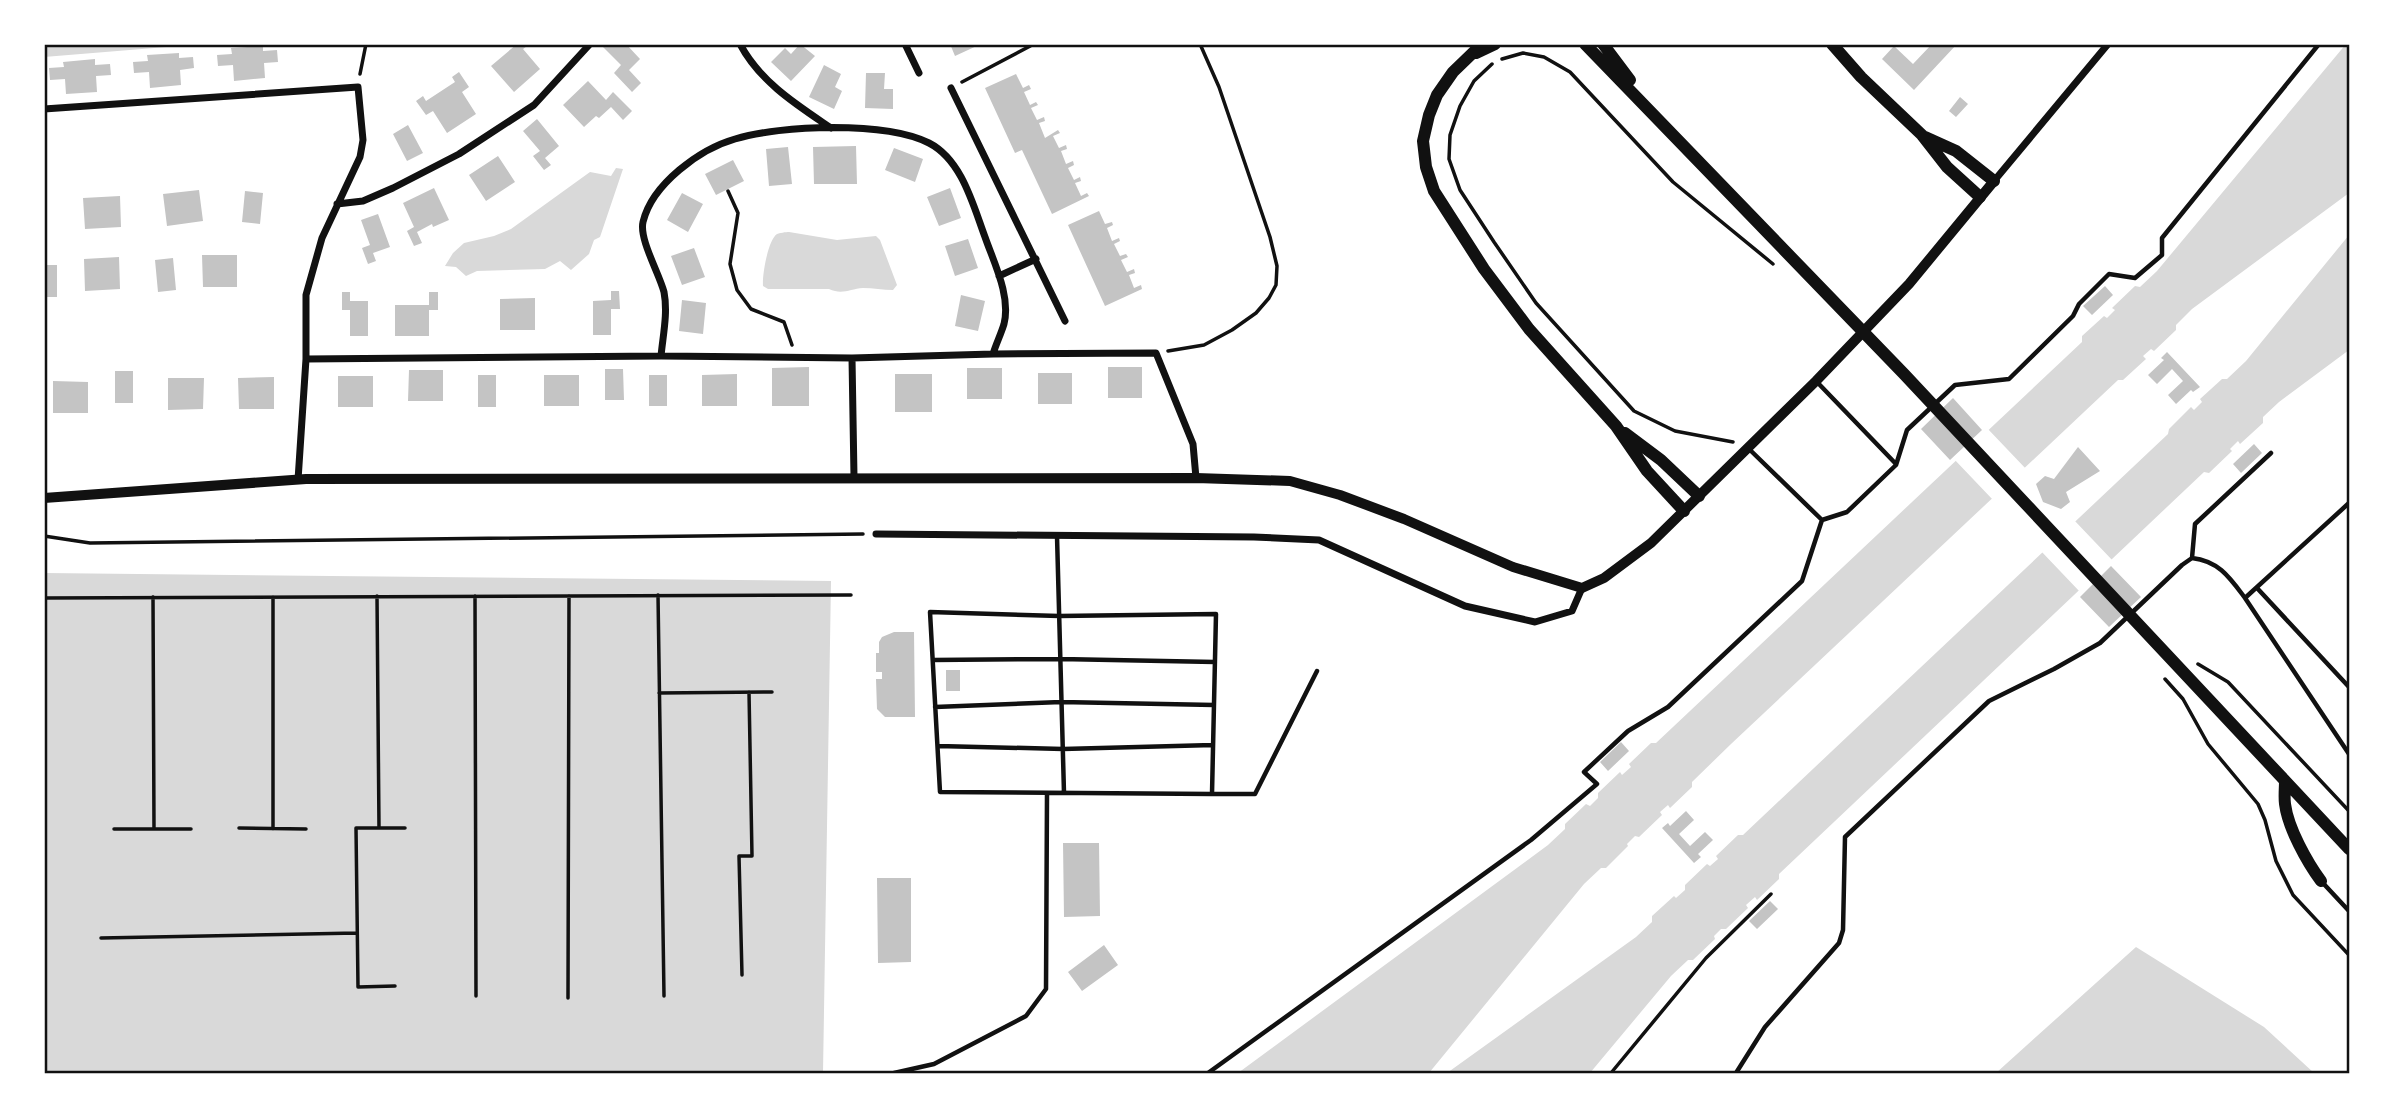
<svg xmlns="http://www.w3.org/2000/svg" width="2393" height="1117" font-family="'Source Sans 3',sans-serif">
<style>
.water{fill:#d9d9d9}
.pier{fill:#fff}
.building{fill:#c4c4c4}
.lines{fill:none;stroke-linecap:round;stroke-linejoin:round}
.path{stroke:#111;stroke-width:3.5}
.service{stroke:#111;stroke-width:4.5}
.minor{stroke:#111;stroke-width:7}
.tertiary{stroke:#111;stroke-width:10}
.primary{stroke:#111;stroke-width:12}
.neatline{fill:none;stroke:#111;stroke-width:2.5}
</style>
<rect width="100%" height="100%" fill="#fff"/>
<path class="water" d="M44,44H203L44,57Z
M2346,44H2349V193L2192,309L2176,325V330L2154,351L2151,349L2143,356L2146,359L2123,380H2118L1731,744L1692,782V787L1670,808L1668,805L1660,812L1662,815L1639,837L1635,836L1627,844L1628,846L1606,868H1601L1584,884L1429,1073H1238L1548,845L1565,829V824L1586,804L1590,806L1598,798V793L1620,772L1622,775L1631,767L1629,764L1651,743H1656L2082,342V336L2104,316L2107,318L2115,310L2112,308L2135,286L2140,287L2157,271Z
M616,168L623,169L600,237L594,240L589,254L571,270L560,261L545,269L477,271L466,276L456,267L445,266L453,253L464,243L494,236L511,229L590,172L611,176Z
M789,232L837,240L876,236L880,240L897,285L893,290C883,290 873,288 863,288C850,289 842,295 829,289H768L763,286C762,275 768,240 777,234C779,233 786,232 789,232Z
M2349,235V350L2279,402L2263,417V423L2240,444L2238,441L2230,449L2232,451L2209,473L2204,472L1779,874V879L1757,900L1755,897L1746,905L1748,908L1726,929H1721L1714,936L1715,939L1693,960H1688L1671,976L1590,1073H1447L1636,937L1652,922V916L1674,896L1676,898L1685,890V885L1707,864L1710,866L1718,859L1716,856L1738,835H1743L2168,434L2169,429L2191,407L2194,410L2202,402L2200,399L2222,379H2227L2246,361Z
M44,573L831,581L823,1073H44Z
M2136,947L2264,1027L2314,1073H1996Z"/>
<path class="pier" d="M1986,427L2027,470L1994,501L1953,458Z
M2073,519L2114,562L2081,593L2040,550Z"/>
<path class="building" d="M517,44H530L523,49L540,69L514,92L491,66Z
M606,44H626L640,59L629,70L641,83L632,92L614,73L621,65L603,47Z
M800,44L815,56L791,81L771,62L785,48L791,54Z
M950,44H981L955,56Z
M1932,44H1957L1914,90L1882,59L1894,46L1913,64Z
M263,46V51L277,50L278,62L264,63L265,78L234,81L233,65L218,66L217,55L232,54L231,48Z
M179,53V58L193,57L194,68L180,70L181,85L150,88L149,72L134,73L133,62L148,61L147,55Z
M95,59V65L110,64L111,75L96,76L97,92L66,94L65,79L50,80L49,68L64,67L63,62Z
M824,65L841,74L835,87L842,91L834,109L809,97Z
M459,72L469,87L462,92L476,114L447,133L433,111L426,115L416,101L423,96L426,101L455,82L452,77Z
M866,73H885L884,89H893V109L865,108Z
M1016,74L1023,88L1029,85L1031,89L1024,92L1030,105L1036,102L1038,105L1031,108L1037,120L1044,117L1045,121L1039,123L1045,138L1058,130L1060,133L1053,136L1059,148L1066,145L1067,149L1061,151L1066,164L1073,161L1074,165L1068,168L1074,180L1080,177L1081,181L1075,183L1081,196L1087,193L1089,196L1052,214L1022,150L1015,153L985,88Z
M588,81L606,100L613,92L632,111L623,120L611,107L599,118L596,116L584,127L563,105Z
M1960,97L1968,104L1956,117L1949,111Z
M537,119L559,146L545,158L551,165L544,170L533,156L540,151L523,131Z
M408,125L423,153L407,161L393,134Z
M856,146L857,184H814L813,147Z
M788,147L792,184L769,186L766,149Z
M894,148L923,159L915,182L885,170Z
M498,156L515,182L486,201L469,175Z
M733,160L744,181L716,195L705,174Z
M434,188L449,220L433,227L432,224L417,232L422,243L414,246L407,231L414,227L403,203Z
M950,188L961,218L939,226L927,197Z
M199,190L203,221L167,226L163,194Z
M245,191L263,193L260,224L242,222Z
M682,193L703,204L688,232L667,220Z
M120,196L121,227L85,229L83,198Z
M1099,211L1105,224L1112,222L1113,225L1107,228L1112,241L1119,238L1120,241L1114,244L1120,256L1126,254L1128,257L1121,260L1127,272L1134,269L1135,273L1129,275L1134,288L1141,285L1142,289L1105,306L1068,225Z
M378,214L390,247L373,253L376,261L368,264L362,248L370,245L361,220Z
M968,239L978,268L955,276L945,246Z
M694,248L705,277L682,285L671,256Z
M202,255H237V287H203Z
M119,257L120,289L85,291L84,259Z
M173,258L176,290L158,292L155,260Z
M44,265H57V297H44Z
M2105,286L2113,295L2092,315L2083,306Z
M611,291H619L620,309H611V335H593V301L611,300Z
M342,292H350V301H368V336H350V310H342Z
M429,292H438V310H429V336H395V305H429Z
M961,295L985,301L978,331L955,326Z
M535,298V330H500V299Z
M682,300L706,303L703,334L679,331Z
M2167,352L2200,387L2193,392L2191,390L2176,404L2168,395L2183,381L2172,369L2157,384L2148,375L2164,360L2161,358Z
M809,367V406H772V368Z
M1108,367H1142V398H1108Z
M967,368H1002V399H967Z
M605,369H623L624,400H605Z
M409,370H443V401H408Z
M115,371H133V403H115Z
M1038,373H1072V404H1038Z
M737,374V406H702V375Z
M895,374H932V412H895Z
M478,375H496V407H478Z
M544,375H579V406H544Z
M649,375H667V406H649Z
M338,376H373V407H338Z
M274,377V409H239L238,378Z
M168,378H204L203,409L168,410Z
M53,381L88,382V413H53Z
M1953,398L1982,430L1950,460L1921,429Z
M2254,444L2262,453L2241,473L2233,464Z
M2078,447L2100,471L2066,492L2070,502L2061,509L2043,502L2036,484L2045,476L2054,479Z
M2111,566L2141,597L2109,627L2080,597Z
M894,632H914L915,717H885L877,709L876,679H882V672H876V653H879V642L882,637Z
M946,670H960V691H946Z
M1621,742L1629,751L1608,771L1600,762Z
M1686,811L1694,820L1679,834L1690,846L1705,832L1713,840L1698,854L1701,857L1694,863L1662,828L1668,823L1670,826Z
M1063,843H1099L1100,916L1064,917Z
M877,878H911V962L878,963Z
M1770,901L1778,909L1757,929L1749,921Z
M1104,945L1118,965L1082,991L1068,972Z"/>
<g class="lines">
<path class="path" d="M1502,59L1523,53L1544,57L1570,72L1673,182L1773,264
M1492,64L1474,81L1460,106L1450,135L1449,159L1460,190L1494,242L1536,303L1634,411L1675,431L1733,442
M360,74L366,44
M962,82L1034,44
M728,191L738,213L730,264L737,290L751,309L784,322L792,345
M1168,351L1204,345L1232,330L1256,313L1269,298L1276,285L1277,266L1270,237L1219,87L1200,44
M44,536L90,543L863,534
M658,595L664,996
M377,596L379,828
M475,596L476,996
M153,597L154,829
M44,598L851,595
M2198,664L2228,682L2349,811
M2165,679L2183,699L2208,744L2258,804L2265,820L2276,861L2293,895L2349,955
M659,693L772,692
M239,828L306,829
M114,829H191
M273,829V597
M101,938L357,933
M742,975L739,856H752L749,692
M395,986L358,987L356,828H405
M568,998L569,596
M1611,1073L1706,958L1771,894"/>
<path class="service" d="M1817,382L1896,464
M1748,448L1822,520
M2349,503L2245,598L2349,754
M1822,520L1847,512L1896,465L1907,430L1955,385L2009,379L2073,316L2079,304L2109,274L2135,278L2162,255V238L2319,44
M1057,536L1064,793
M2192,558L2195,524L2271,453
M2257,588L2349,687
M930,612L1059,616L1216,614L1212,794L940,792Z
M933,660L1060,659L1215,662
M935,707L1061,702L1214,705
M938,746L1063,749L1213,745
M1212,794H1255L1317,671
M2322,882L2349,911
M894,1073L934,1064L1026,1016L1046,989L1047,793
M1208,1073L1531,840L1597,784L1584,772L1628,731L1668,707L1802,581L1822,520
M1736,1073L1765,1027L1839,943L1843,930L1845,837L1989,701L2054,669L2100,643L2182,565L2192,558C2219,561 2230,578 2245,598"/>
<path class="minor" d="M740,44C760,82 797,105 831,128
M905,44L919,73
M951,88L1065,321
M44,109L358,87L363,140L360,157L322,238L306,295V359L298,480
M1994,181L2108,44
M337,204L363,201L393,188L459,154L534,105L590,44
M999,276L1036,259
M661,356C663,335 668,313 664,292C659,273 639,239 643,222C652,184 700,149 735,139C781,125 885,121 929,143C962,160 973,205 985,237C994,263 1011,296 1004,324C1001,334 996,344 993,354L1156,353L1193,444L1196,478
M852,358L854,477
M306,359L661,356L852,358L993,354
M876,534L1254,537L1319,540L1465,606L1535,622L1572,611L1582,588"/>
<path class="tertiary" d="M44,498L306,479L1196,478L1290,481L1340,495L1404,519L1513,567L1582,588L1604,578L1651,543L1816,381L1909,284L1994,181"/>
<path class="primary" d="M1482,44L1453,72L1437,95L1429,115L1423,141L1426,167L1434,191L1484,269L1529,329L1616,426L1647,471L1684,511
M1585,44L1904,374L2349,849
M1603,44L1630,80
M1832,44L1861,77L1922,135L1947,167L1980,197
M1476,53L1495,44
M1925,137L1956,151L1994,181
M1625,433L1661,460L1699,496
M2285,781C2285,788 2284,797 2285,804C2288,828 2307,862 2321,881"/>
</g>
<rect width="2393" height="1117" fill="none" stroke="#ffffff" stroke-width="91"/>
<rect x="46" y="46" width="2302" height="1026" class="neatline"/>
</svg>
